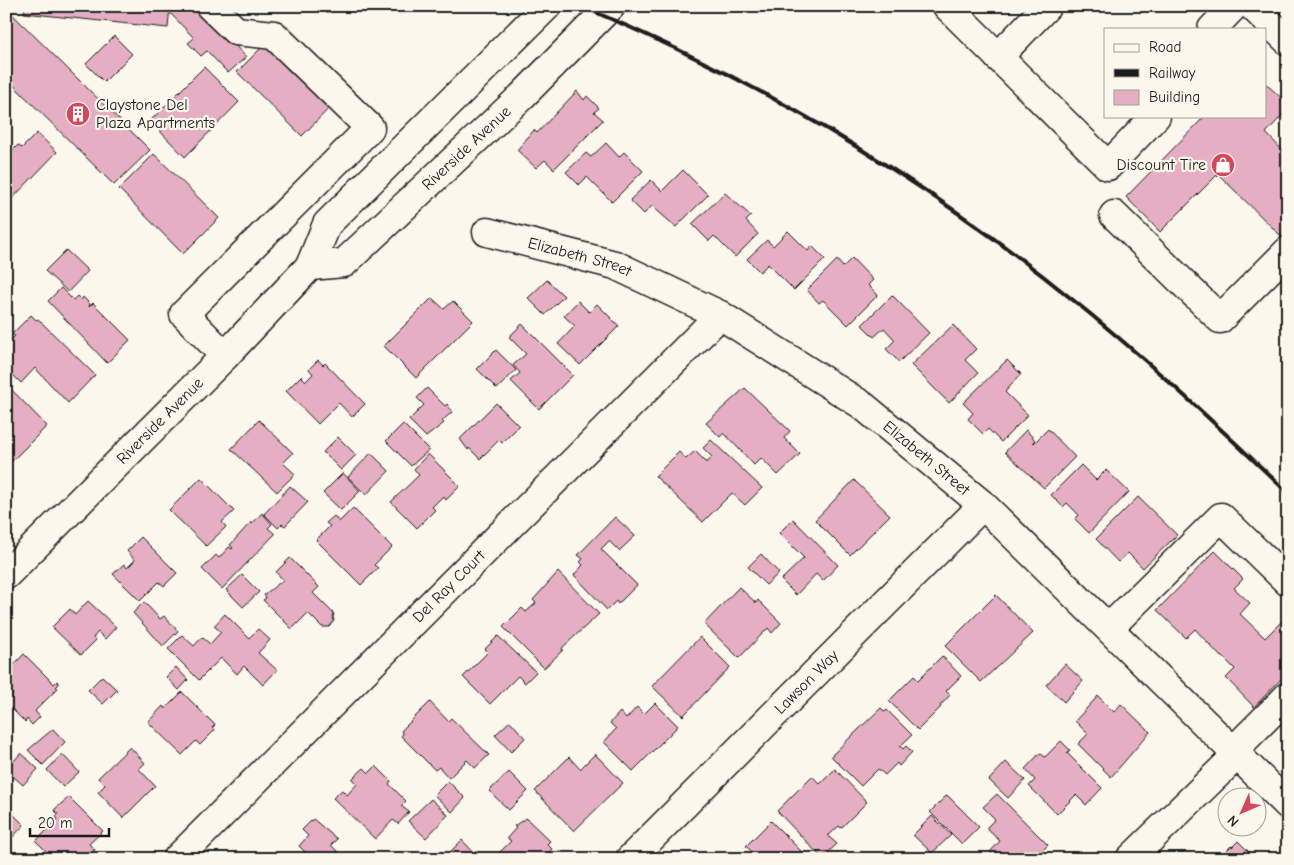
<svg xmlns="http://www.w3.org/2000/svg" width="1294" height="865" font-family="'Comic Neue',sans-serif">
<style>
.building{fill:#e5aec3;stroke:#1c1c1c}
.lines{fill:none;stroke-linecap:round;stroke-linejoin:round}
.minor-casing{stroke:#1c1c1c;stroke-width:31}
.minor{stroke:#fbf7ec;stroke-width:28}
.rail{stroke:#1c1c1c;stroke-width:4}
.labels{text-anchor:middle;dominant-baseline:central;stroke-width:4.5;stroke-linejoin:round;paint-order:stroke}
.poi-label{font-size:16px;fill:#1c1c1c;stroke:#fbf7ec;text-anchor:start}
.street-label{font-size:16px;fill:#1c1c1c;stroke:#fbf7ec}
</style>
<rect width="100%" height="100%" fill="#fbf7ec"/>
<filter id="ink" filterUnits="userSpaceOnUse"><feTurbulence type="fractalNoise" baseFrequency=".02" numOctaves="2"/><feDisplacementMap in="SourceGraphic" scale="10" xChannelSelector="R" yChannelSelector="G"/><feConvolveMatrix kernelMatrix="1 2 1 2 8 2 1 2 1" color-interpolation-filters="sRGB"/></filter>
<g filter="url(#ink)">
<path class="building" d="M25,6H170L168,28L24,13Z
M177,6H198L246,57L228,73L207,51L201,56L188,43L194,38L170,13Z
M6,8L150,150L114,185L6,78Z
M114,36L132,54L104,82L86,64Z
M273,36L337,100L302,136L237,72Z
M204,67L239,102L185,157L150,121Z
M1265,83L1288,104V109L1266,133L1288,156V230L1282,237L1218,174L1160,232L1126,197L1205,116H1265Z
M577,91L584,100L587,96L599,108L594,112L603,120L554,169L545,160L536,168L517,150L534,130L537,133Z
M37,133L57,152L8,203L6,201V157L18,145L22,148Z
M606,143L619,157L624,152L643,171L612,202L587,177L579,185L566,172L586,153L591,157Z
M154,154L219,218L183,254L119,189Z
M683,170L708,195L676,227L652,206L644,214L630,200L651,180L662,191Z
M725,193L751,216L746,221L758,234L735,257L714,236L709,241L692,224Z
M788,231L808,251L812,246L825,259L794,290L768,264L760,272L747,259L767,240L773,246Z
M66,250L88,271L68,292L45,271Z
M852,258L873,280L868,285L878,295L848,325L823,300L819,303L807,290L837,260L843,267Z
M547,280L564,296L545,315L528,298Z
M61,288L73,300L77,296L81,300L83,297L90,304L89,307L93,303L130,340L107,363L48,301Z
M892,295L929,333L899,362L886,349L895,340L884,328L874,337L862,325Z
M432,298L444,309L453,301L473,321L416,378L384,346Z
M578,301L589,312L597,304L619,326L580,365L558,344L575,326L564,316Z
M31,315L36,320L38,319L95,375L68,403L35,368L21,383L6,368V345L15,336L12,334Z
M522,324L573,375L539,409L511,381L520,373L513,365L526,354L509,337Z
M953,325L976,349L965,360L978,373L949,403L911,365Z
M496,350L516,370L497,389L477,369Z
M318,360L323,365L325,363L365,404L352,417L339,403L318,424L286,391L301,376L306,381L313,374L309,369Z
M1007,360L1021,374L1005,392L1028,415L1001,442L988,429L983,434L968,419L973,413L963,403Z
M9,387L47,426L6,467V389Z
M427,388L445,406L447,404L452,412L442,421L444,423L426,437L409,420L424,405L417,398Z
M745,388L790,431L784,438L800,454L778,475L761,458L754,465L724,433L720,437L706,423Z
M496,403L519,426L502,443L499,440L480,459L469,448L468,450L460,439Z
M259,420L293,453L283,463L295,474L277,492L231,449Z
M403,424L429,450L411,466L386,441Z
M1048,429L1075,457L1044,488L1005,452L1026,430L1035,440L1033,442L1034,443Z
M338,437L356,455L341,470L323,452Z
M711,440L762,488L745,505L732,493L703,522L655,476L679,452L686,459L695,451L707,463L712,457L703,448Z
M371,453L389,471L366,495L348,477Z
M428,454L460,486L446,500L443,496L432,507L435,510L417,528L391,502L419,475L414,469Z
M1081,465L1096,480L1106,470L1129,492L1089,533L1075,519L1079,515L1067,503L1063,507L1051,495Z
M343,473L360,491L341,510L323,493Z
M201,478L234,511L222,522L226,527L206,546L169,510Z
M854,480L890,515L850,555L815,520Z
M290,486L308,502L285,526L282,524L278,528L264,514Z
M1138,497L1177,535L1143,568L1128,553L1118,562L1096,539Z
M353,508L392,547L374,565L378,568L361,585L316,540L330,526L326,523L334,516L339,522Z
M262,513L272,524L268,528L275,534L222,589L202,569L216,555L219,558L229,547L232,549L233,548L230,545L251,522L252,524Z
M615,517L635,536L619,551L609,541L601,549L637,585L618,604L616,601L607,610L574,575L583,565L580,562L583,559L578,555Z
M793,519L838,565L823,581L816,574L796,595L781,580L804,558L779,533Z
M141,537L177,573L164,586L159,582L140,601L113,574L124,564L127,568L135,560L127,551Z
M1215,551L1243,579L1234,588L1250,603L1240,614L1265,638L1283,620L1288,624V672L1254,707L1226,678L1235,669L1222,656L1221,657L1195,629L1186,638L1157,610Z
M761,554L779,573L766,585L748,567Z
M290,558L319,587L313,593L334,614L333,617L334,621L329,627H322L308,613L292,629L263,600L266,598L264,595L283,580L276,572Z
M558,572L599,614L562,648L563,650L544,668L503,627L522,608L526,612L536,603L533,600Z
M242,575L259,592L243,607L226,590Z
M739,587L756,603L758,600L781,623L772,633L768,628L739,658L704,624Z
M996,595L1033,633L981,682L945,646Z
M88,601L116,627L105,639L98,632L93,638L96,640L81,655L52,627L70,609L75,615Z
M144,602L160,619L164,616L178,631L163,646L133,613Z
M225,614L249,638L258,629L270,640L258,653L277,670L263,685L244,666L237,674L221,658L199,680L168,649L182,635L194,646L202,637L210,644L221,632L214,626Z
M498,636L536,672L525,683L518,676L490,704L463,677L488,652L485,649Z
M700,637L730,667L683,716L652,686Z
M24,654L54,684L57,681L59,684L56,687L58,688L35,711L40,717L32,725L27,719L25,722L6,703L13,694L6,687V673Z
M942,656L961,676L946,691L950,695L940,706L941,707L918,730L889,701L914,676L918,680Z
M1065,664L1083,681L1064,702L1046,685Z
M176,667L188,680L179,690L166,677Z
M102,676L117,690L103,704L88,690Z
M182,692L215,725L212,728L215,730L200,745L196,741L182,755L148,722L163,706L165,709Z
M1098,696L1114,712L1121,704L1150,732L1111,777L1078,744L1088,734L1075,721Z
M430,702L448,721L451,718L489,755L475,768L467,760L449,778L439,767L435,770L401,736L403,734L401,731Z
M655,703L678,726L633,771L604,742L616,729L610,723L620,712L626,719L637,707L644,714Z
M881,708L885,712L887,710L912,735L900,746L903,749L906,746L912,752L899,766L897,763L885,775L878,769L861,786L831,756Z
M510,721L525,738L511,752L495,735Z
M53,729L65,742L43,765L28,750Z
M1061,741L1070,750L1067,753L1102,788L1086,805L1076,795L1057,814L1029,786L1035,780L1025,769L1040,753L1045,757Z
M130,747L145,763L139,769L155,786L123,818L98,792L105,785L98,778Z
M21,753L38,769L23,785L6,770Z
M62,754L79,772L63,787L47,770Z
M595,754L623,783L574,831L535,791L569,757L580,769Z
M1006,762L1025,780L1008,798L989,780Z
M376,766L391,781L389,784L406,801L401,806L409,812L398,824L393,820L375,839L333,798L342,790L347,795L357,784L352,779L364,768L369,773Z
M835,769L867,802L841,828L839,826L828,836L837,844L822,858L777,811L812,776L820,784Z
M509,772L528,791L509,810L489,791Z
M448,781L465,798L452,812L434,795Z
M997,794L1048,845L1034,859H997L990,852L1000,841L986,828L995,819L983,807Z
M947,795L979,827L962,844L930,812Z
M69,797L103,831L89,844L95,850L87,859H48L51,856L36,841L58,819L56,817L58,814L54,810Z
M431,799L448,815L426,838L408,821Z
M8,809L24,825L8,842L6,840Z
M932,816L951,835L932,853L913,835Z
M526,818L550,841L547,844L552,849L543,859H493L511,841L507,838L516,828L514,826Z
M313,819L337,839L331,845L345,859H299L305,852L299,846L308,836L302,830Z
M771,821L804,854L803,856L805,859H745L752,852L746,846Z
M462,840L480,859H443Z
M1238,841L1256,859H1218L1231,846L1232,847Z"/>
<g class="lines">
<g class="minor-casing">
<g id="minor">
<path d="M210,6L236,31L274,35L370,128L184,314L225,356"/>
<path d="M947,6L1108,166L1156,116"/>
<path d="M1252,6L1288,41"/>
<path d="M1212,29L1234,6"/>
<path d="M998,57L1047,6"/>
<path d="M1114,215L1220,319L1288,251"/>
<path id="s1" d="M487,232L615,265L720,315L862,405L983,505L1288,805"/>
<path id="s2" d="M310,266L344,263L521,97L611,6"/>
<path id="s3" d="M6,575L225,356L310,266L327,224L547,6"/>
<path d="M1109,628L1221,517L1288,582"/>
<path d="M1234,750L1288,696"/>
<path id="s4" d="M177,859L720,315"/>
<path id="s5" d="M630,859L983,505"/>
<path d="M1130,859L1238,754"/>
</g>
</g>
<use href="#minor" class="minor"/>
<path class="rail" d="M581,6C760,81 928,181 1078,304C1151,363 1220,428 1288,493"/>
</g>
</g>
<defs>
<g id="building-disc" transform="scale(1.25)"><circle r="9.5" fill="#d1495b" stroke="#fbf7ec"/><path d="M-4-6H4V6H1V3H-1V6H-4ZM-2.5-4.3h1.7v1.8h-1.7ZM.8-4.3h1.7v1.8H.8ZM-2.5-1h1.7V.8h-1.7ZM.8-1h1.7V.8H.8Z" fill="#fff"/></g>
<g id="shop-disc" transform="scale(1.25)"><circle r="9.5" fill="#d1495b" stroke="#fbf7ec"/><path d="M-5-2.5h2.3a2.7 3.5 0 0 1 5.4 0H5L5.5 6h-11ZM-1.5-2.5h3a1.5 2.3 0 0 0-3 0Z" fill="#fff"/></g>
</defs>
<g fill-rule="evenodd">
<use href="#building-disc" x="78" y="114"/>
<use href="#shop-disc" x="1223" y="165"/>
</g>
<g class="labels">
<g class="poi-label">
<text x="96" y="105">Claystone Del<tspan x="96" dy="18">Plaza Apartments</tspan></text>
<text x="1206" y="165" text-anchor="end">Discount Tire</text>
</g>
<g class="street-label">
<text stroke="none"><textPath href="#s2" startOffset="202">Riverside Avenue</textPath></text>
<text stroke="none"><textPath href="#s1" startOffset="96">Elizabeth Street</textPath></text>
<text stroke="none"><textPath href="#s3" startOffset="218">Riverside Avenue</textPath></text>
<text stroke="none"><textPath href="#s1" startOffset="500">Elizabeth Street</textPath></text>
<text stroke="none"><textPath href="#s4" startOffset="385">Del Ray Court</textPath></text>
<text stroke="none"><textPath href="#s5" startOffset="250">Lawson Way</textPath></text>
</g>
</g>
<rect width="1294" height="865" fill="none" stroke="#fbf7ec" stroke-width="25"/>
<rect x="12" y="12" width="1269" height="840" fill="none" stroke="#1c1c1c" stroke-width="2" filter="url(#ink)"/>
<rect x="1104" y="28" width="162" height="90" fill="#fbf7ec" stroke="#a29f99"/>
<rect x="1114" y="44" width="25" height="8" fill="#fbf7ec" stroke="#a29f99"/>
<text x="1149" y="52" font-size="15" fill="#1c1c1c">Road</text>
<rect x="1114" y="69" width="25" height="8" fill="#1c1c1c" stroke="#a29f99"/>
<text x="1149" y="78" font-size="15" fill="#1c1c1c">Railway</text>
<rect x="1114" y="90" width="25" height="15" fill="#e5aec3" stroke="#a29f99"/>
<text x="1149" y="102" font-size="15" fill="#1c1c1c">Building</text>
<g transform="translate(1242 812) rotate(225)"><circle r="24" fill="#fbf7ec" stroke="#a29f99"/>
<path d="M0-4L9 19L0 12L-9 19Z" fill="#d1495b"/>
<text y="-8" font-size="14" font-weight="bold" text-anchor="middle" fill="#1c1c1c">N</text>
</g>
<path d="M30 828v8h79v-8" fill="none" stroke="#1c1c1c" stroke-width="2.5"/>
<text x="38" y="828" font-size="15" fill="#1c1c1c" stroke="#fbf7ec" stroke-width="4" paint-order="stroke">20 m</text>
</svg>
